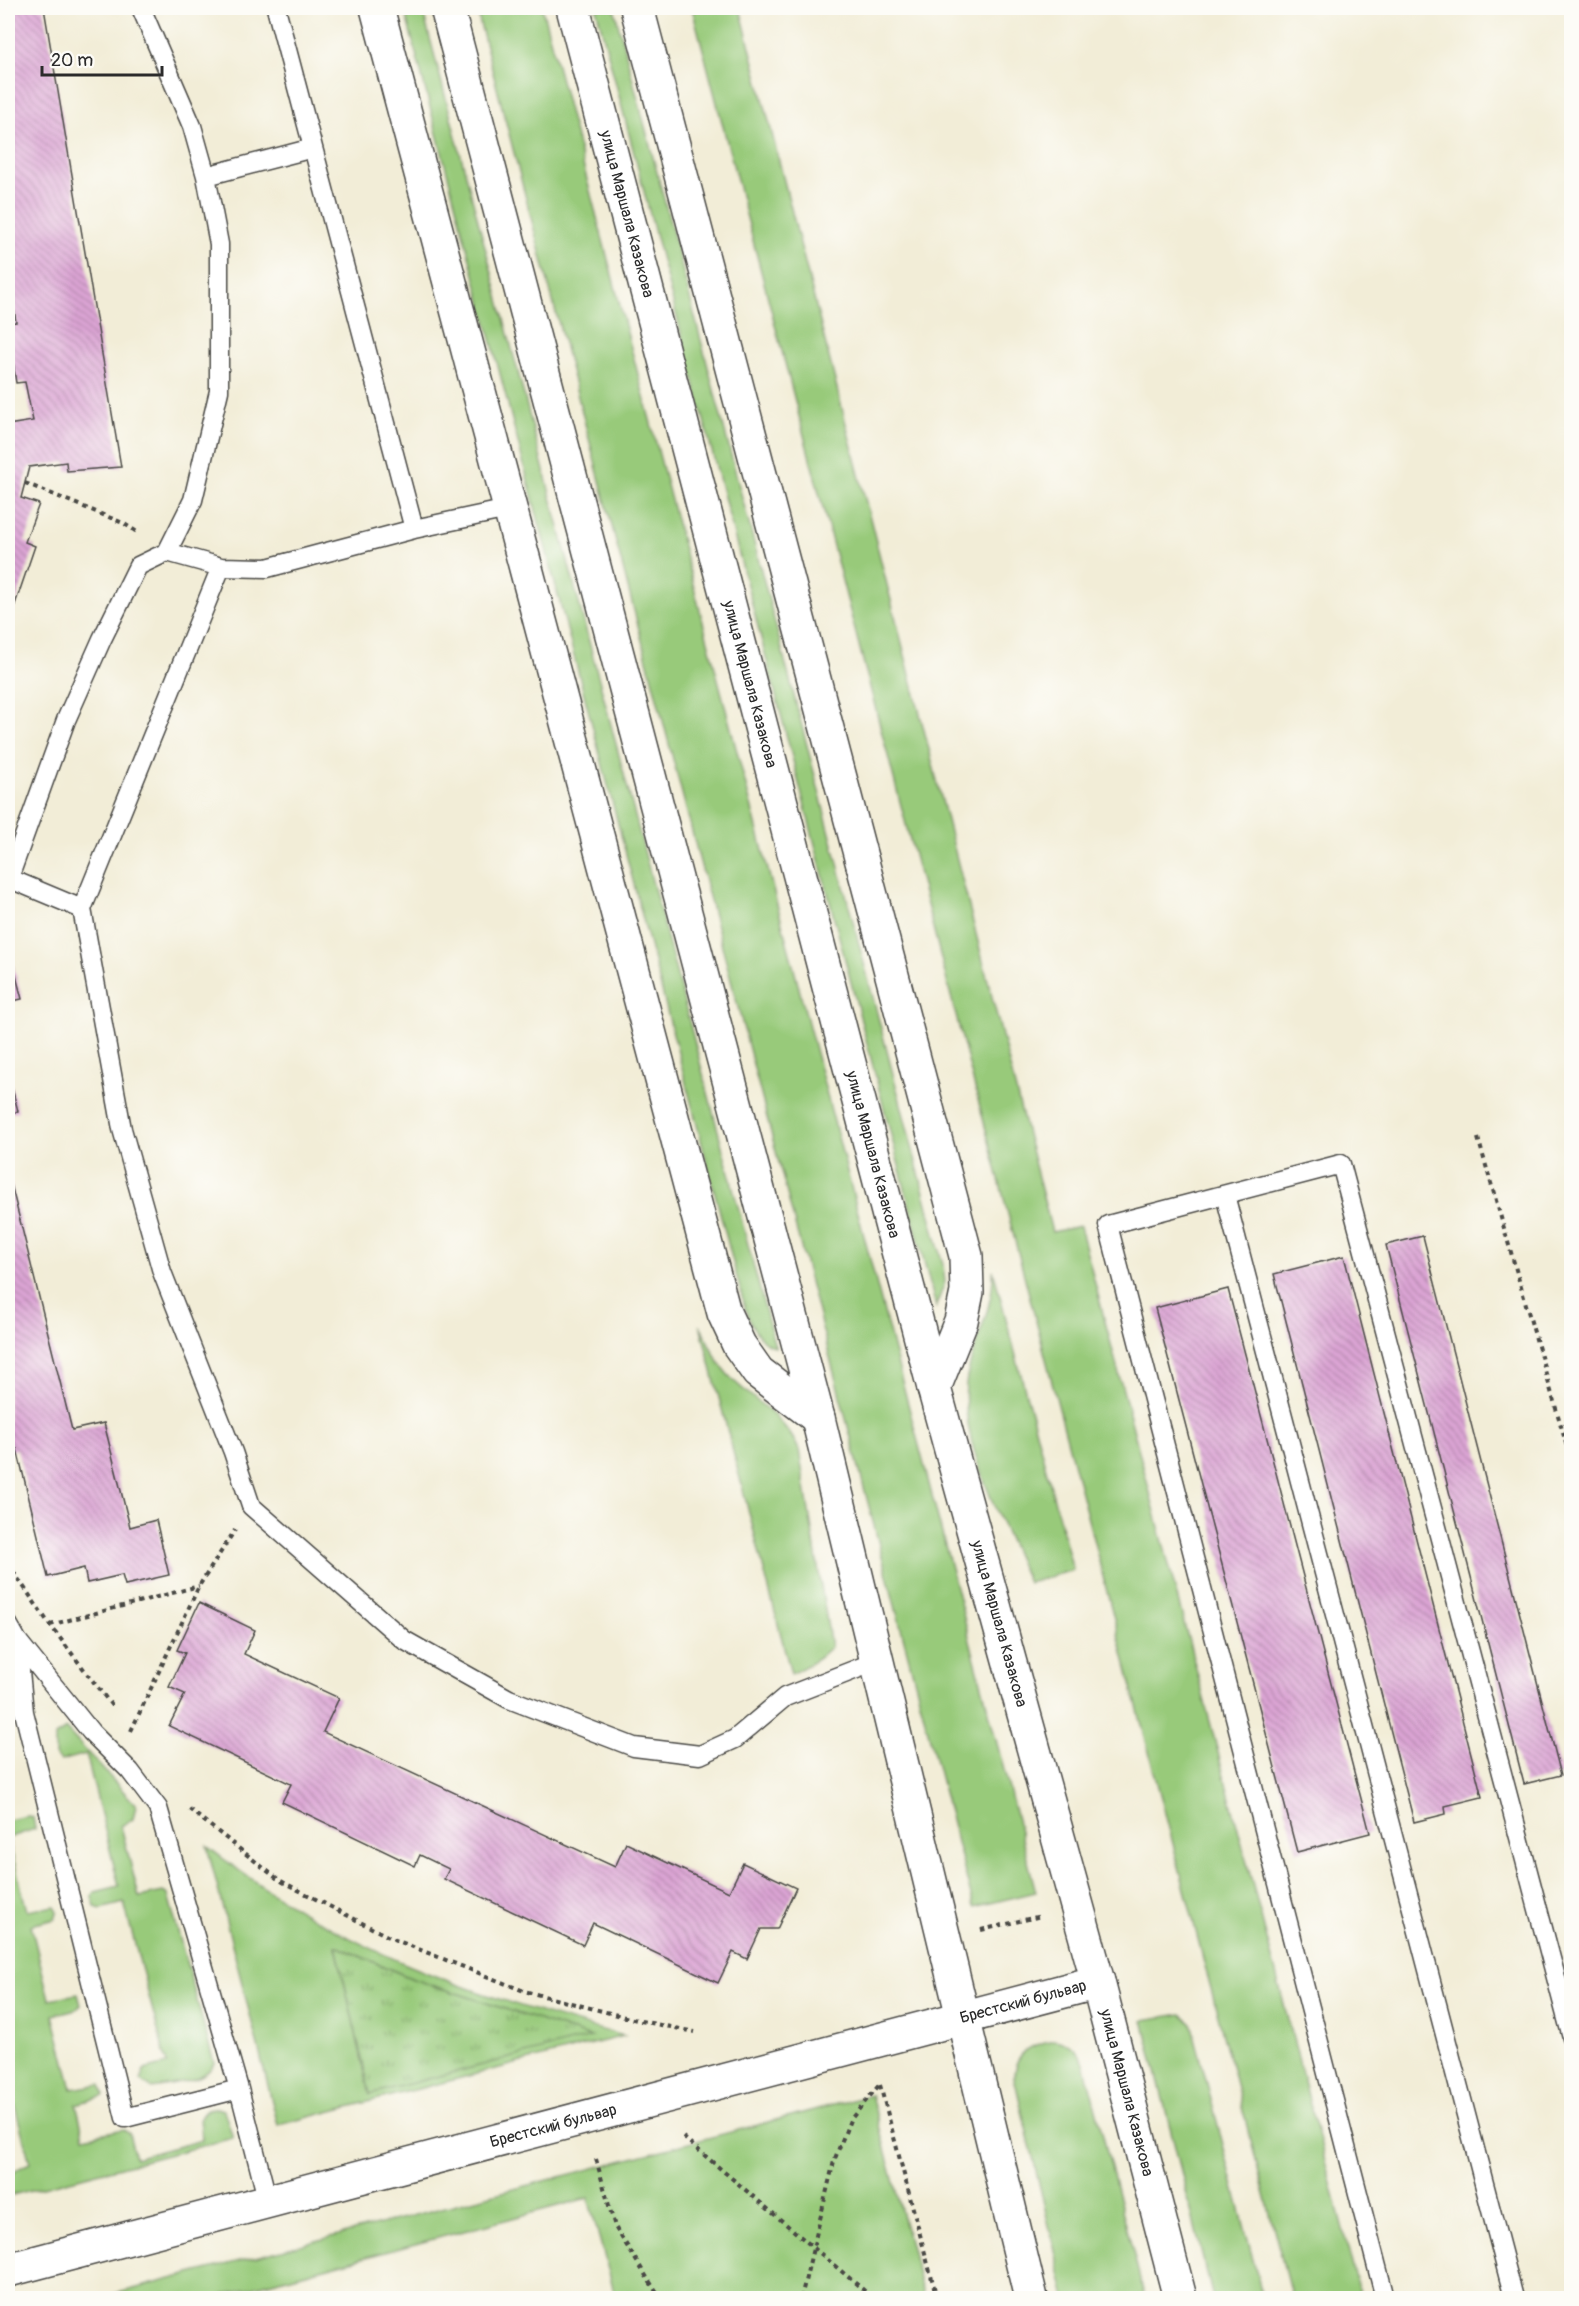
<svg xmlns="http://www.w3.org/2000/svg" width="1579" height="2306" font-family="Pangolin,sans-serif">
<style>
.grass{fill:#98ca7a;stroke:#627a52;stroke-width:1.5;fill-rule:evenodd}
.park{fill:url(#park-tufts);stroke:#627a52;stroke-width:1.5}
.building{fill:url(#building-back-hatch)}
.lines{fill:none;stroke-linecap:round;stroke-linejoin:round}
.service-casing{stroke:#494845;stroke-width:21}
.minor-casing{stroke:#494845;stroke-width:36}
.secondary-casing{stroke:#494845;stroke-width:36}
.path{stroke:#494845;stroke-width:4;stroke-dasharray:4.5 4.5;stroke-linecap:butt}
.service{stroke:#fff;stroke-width:18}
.minor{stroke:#fff;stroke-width:33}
.secondary{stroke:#fff;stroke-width:33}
.labels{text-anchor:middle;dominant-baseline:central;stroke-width:6;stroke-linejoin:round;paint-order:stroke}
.street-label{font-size:16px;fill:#2b2b2b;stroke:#fdfcf7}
</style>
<defs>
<pattern id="park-tufts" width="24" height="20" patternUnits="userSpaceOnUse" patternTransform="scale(1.5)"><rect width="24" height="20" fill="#98ca7a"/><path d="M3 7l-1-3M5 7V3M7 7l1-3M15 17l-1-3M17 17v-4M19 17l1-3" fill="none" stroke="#7ca464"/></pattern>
<pattern id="building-back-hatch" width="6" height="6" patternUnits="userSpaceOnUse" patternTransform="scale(1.5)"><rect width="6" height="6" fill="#dba4d4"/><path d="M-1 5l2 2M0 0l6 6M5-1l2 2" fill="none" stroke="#b286ac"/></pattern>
</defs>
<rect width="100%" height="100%" fill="#fdfcf7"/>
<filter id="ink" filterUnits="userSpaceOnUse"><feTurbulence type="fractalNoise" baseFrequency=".0167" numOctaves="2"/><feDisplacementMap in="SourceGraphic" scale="12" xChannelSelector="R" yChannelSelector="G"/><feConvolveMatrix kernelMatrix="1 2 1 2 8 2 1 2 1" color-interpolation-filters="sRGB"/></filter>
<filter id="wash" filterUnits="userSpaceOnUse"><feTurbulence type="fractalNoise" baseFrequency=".008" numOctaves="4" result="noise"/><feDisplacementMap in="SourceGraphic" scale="24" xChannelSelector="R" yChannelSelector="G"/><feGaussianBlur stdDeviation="1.35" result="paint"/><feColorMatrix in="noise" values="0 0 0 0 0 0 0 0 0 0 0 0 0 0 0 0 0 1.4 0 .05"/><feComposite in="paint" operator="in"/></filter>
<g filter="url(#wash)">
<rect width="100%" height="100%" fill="#f2edd7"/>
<path class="grass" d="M404,8H422L775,1347C759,1343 750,1323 745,1308Z
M476,8H542L1036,1892L974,1907Z
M596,8H614L943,1265L945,1282L936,1307Z
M692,8H740L1052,1232L1080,1226L1361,2298H1292Z
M993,1270L1073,1570L1028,1583C1004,1524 956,1440 967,1377C974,1340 994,1309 993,1270Z
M700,1325C709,1344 717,1363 731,1378C755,1402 785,1417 799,1450L831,1647L815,1661L791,1674Z
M66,1729L136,1805L133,1819L121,1826L139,1897L163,1892L168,1895L214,2063C207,2082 168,2085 152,2088L140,2081L144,2070L167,2064L124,1903L101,1909L95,1907L92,1897L95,1892L119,1886L86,1754L61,1761L55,1755V1736Z
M28,1816L33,1817L35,1829L8,1838L27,1911L55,1906L58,1911L55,1919L31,1925L49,1999L78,1994L81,2005L76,2009L53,2015L72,2089L101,2084L104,2096L76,2104L84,2137L124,2129L129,2133L135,2158L202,2140L200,2118C205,2108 213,2106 224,2110L233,2138L8,2196C7,2177 12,2170 30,2163L8,2080V1820Z
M207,1846C336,1949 466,1993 624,2036L278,2125ZM336,1946L413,1979L370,2094L336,1947Z
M1181,2014L1191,2022L1263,2298H1213L1143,2020Z
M1054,2040C1069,2042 1078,2049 1084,2063L1145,2298H1066L1014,2077C1014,2052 1032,2044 1054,2040Z
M871,2095L924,2298H616L588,2198L212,2298H99Z"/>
<path class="park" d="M336,1946L413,1979L591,2037L370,2094Z"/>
<g id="blocks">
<path class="building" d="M8,8H44L121,467L67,471L66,462L29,467L21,498L39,504L25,542L35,546L8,625V425L33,421L25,382L16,383L8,326V323L16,322L8,269Z
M8,945L22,999L8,1002Z
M8,1073L18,1111L8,1114Z
M8,1172L72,1430L104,1423L130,1527L156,1520L169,1575L125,1585L122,1575L87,1583L84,1568L48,1577L17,1449L8,1452Z
M1423,1236L1561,1775L1524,1784L1386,1245Z
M1344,1256L1482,1797L1445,1806L1446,1814L1414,1822L1274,1274Z
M1228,1289L1370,1833L1297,1852L1155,1308Z
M199,1603L255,1630L244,1654L339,1698L323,1732L615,1867L626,1843L729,1892L743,1863L796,1888L777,1929H761L747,1959L733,1952L718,1983L593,1923L583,1945L444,1879L449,1869L420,1855L415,1866L282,1802L291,1784L169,1726L185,1694L169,1687L185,1653L177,1650Z"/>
</g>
</g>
<g filter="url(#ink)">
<use href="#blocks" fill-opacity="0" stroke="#494845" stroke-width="1.5"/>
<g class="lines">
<g class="service-casing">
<path id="service" d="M276,8L414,529
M206,176L313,148
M167,552L221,567L267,568L414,529L508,509
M8,878L82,909L122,1129L162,1272L233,1452L251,1506L404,1640L509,1699L634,1747L700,1755L735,1739L785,1697L877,1661
M9,878L66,720L102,639L138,566L167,552L193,500L219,391V244L206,176L192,126L141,8
M82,909L221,567
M1225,1195L1514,2298
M8,1624L17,1640L91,1732L130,1771L158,1808L239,2089L268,2202
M17,1641L24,1712L125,2118L239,2089
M1385,2298L1108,1225L1341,1164L1572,2038"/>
</g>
<g class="minor-casing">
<g id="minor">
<path d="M377,8L724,1313L739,1345L758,1372L818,1418"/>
<path d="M637,8L966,1256L967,1292L961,1321L934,1388"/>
<path id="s1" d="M8,2270L1098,1982"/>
</g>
</g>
<g class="secondary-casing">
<g id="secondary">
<path d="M447,8L818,1418L1031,2298"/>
<path id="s2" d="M573,8L934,1388L1098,1982L1180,2298"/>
</g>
</g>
<path class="path" d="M25,483L123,523L137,532
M1478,1138L1572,1464
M8,1564L50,1625L112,1706
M50,1625L199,1586
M131,1731L199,1586L235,1530
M189,1809L279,1880L393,1939L524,1991L641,2021L695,2032
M981,1930L1041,1916
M880,2085L937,2298
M683,2137L873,2298
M596,2159L615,2227L660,2298
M801,2298L834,2161L850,2120L880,2084"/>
<use href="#service" class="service"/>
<use href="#minor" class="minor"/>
<use href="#secondary" class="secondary"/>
</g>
</g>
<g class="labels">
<g class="street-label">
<text stroke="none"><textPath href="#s2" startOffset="213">улица Маршала Казакова</textPath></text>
<text stroke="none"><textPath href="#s2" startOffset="699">улица Маршала Казакова</textPath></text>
<text stroke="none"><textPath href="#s2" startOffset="1185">улица Маршала Казакова</textPath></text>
<text stroke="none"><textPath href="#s2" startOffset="1671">улица Маршала Казакова</textPath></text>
<text stroke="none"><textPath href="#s1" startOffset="1050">Брестский бульвар</textPath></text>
<text stroke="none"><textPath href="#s2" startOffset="2157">улица Маршала Казакова</textPath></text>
<text stroke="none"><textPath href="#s1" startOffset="564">Брестский бульвар</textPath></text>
</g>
</g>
<rect width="1579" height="2306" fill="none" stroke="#fdfcf7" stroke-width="30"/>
<path d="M42 66v9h120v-9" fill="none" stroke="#2b2b2b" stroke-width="3"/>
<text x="51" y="66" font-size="18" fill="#2b2b2b" stroke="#fdfcf7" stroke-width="4.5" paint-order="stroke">20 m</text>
</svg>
